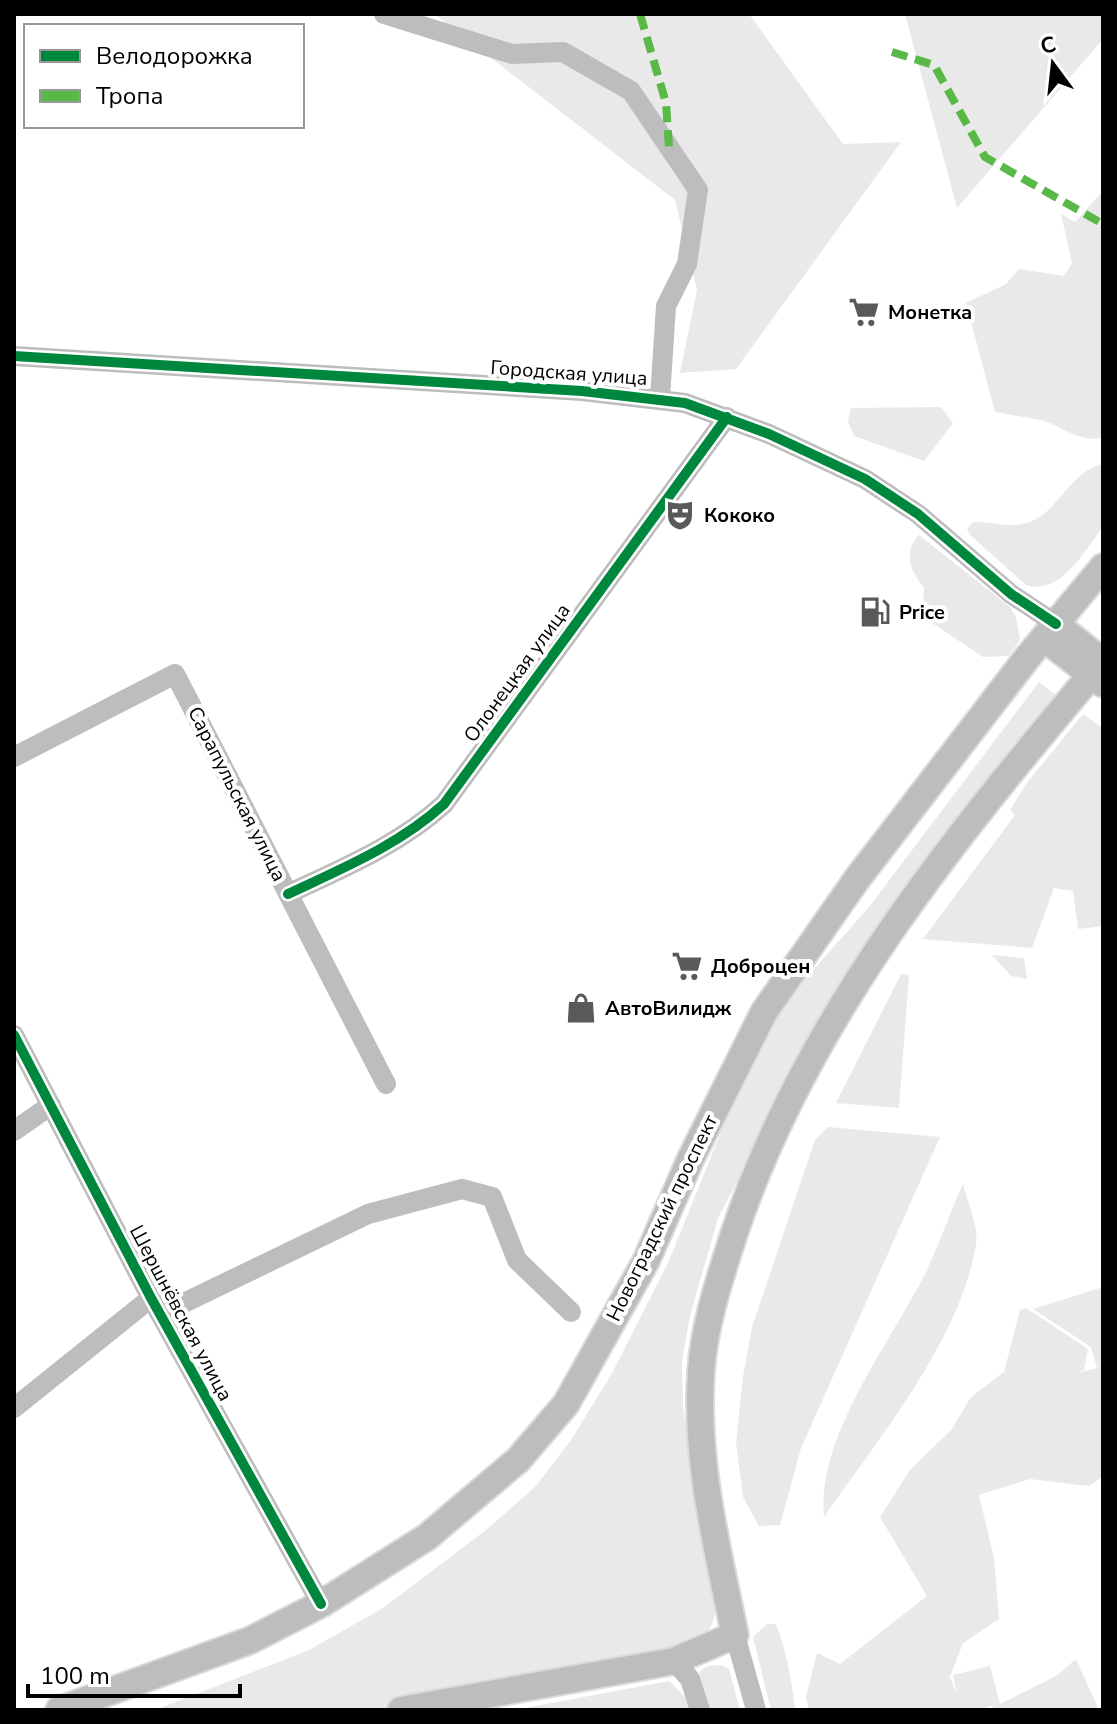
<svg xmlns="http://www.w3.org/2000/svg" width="1117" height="1724" font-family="'Nunito Sans',sans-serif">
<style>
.green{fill:#e9e9e9}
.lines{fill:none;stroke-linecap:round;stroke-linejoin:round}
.major-casing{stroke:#dbdbdb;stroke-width:30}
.minor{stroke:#bdbdbd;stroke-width:20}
.major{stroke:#bdbdbd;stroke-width:26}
.quiet{stroke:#58b947;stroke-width:8;stroke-dasharray:16 8;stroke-linecap:butt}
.cycleway-casing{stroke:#fff;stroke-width:15}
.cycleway{stroke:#00873e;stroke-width:10}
.labels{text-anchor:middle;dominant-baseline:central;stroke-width:8;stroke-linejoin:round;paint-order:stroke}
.poi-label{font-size:20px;font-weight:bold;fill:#000;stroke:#fff;text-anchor:start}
.street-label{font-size:20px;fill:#000;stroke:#fff}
</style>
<rect width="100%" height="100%" fill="#fff"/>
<path class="green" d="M429,14H749L843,144L901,142L736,369L680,373L697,290L675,200L437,16Z
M905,14H1103V39L957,208Z
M1103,191V438C1077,442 1064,427 1041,420C1026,417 1010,415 995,412L966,303L1006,284L1019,269L1064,276L1072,263L1061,214L1075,222Z
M941,407L953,423L924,461L854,436L848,422L851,408Z
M1103,464V527C1084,551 1061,596 1026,585L970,535L967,529L973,522C992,521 1011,529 1030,522C1060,510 1069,472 1103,464Z
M919,535L1010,607L1016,617L1020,640L1009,656L983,657L932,623L923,611L924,587C910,572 903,551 919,535Z
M1039,682L1061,699L767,1124L718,1218L690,1316L682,1361L683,1406L697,1519L716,1601C716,1622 710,1634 692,1644L375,1710H155L309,1650L383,1608L486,1530L536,1486L571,1440L611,1375L668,1263L721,1132L784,1003L869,907Z
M1083,714L1103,728V926L1078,929L1073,891L1054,888L1032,948L923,939L1015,815L1010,810L1026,784Z
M992,955L1024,958L1027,979L1011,976Z
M901,974L909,975L899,1108L836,1103Z
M828,1127L940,1137L801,1448L780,1525L759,1526L743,1497L736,1442L743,1377L752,1327L815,1140Z
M963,1184C967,1201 979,1227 976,1244C962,1337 877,1441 824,1517C816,1437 892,1341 927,1270C940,1242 950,1212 963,1184Z
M1103,1287V1477L1088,1486L1030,1479L979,1495L994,1558L999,1619L963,1643L950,1677L957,1695L953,1675L990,1666L1000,1704L1056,1676L1076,1659L1099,1710H988L995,1705L976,1710H809L806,1697L817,1653L840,1664L927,1596L880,1517L910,1470L952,1429L971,1397L1004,1372L1020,1310L1026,1308L1088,1349L1084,1370L1077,1373L1097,1368L1091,1347L1033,1309Z
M767,1624H776C786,1649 792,1682 795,1710H771L753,1637Z
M722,1665L729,1669L740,1710H707L699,1672L707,1666Z
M669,1681L688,1700L690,1710H514Z"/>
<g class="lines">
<g class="major-casing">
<path id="major" d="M1056,624L1103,662
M1044,638L1103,684
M59,1710L251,1640L321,1604L427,1537L518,1460L566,1404L646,1261L691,1158L764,1012L857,879L1027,658L1103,567
M401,1710L674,1661L735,1635C717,1547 695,1462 701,1372C704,1326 719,1281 733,1237C805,1018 956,835 1103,661"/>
</g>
<path class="minor" d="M384,14L512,54L563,52L631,91L698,190L687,264L666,306L660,398
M14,356L582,391L685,403L769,434L865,479L918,514L1011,594L1056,624
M14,757L175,674L386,1084
M288,894C343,868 399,845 444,804L727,417
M14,1035L151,1298L321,1604
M14,1131L51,1105
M161,1314L368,1214L462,1189L492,1197L517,1260L571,1312
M14,1408L151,1298
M735,1635L756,1710
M674,1661L690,1679L700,1710"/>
<use href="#major" class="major"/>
<path class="quiet" d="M640,14L666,103L669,147
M892,52L934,65L985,157L1103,224"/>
<g class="cycleway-casing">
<path id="cycleway" d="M14,356L582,391L685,403L769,434L865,479L918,514L1011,594L1056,624
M288,894C343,868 399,845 444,804L727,417
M14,1035L151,1298L321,1604"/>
</g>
<use href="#cycleway" class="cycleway"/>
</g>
<defs>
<g id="supermarket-bare" transform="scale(2.4)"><path d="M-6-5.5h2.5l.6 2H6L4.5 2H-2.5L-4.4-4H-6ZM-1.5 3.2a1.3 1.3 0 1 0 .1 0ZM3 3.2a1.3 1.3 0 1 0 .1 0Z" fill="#595959" stroke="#fff" stroke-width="2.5" paint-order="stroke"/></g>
<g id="theatre-bare" transform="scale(2.4)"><path d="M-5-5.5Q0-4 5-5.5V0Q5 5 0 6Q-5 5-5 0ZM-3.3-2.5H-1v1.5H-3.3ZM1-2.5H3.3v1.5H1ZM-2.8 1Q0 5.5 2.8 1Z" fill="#595959" stroke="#fff" stroke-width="2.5" paint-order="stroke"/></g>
<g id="fuel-bare" transform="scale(2.4)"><path d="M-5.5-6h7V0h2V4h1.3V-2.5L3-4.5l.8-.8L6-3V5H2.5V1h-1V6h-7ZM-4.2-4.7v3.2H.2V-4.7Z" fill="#595959" stroke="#fff" stroke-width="2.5" paint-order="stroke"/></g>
<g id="shop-bare" transform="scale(2.4)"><path d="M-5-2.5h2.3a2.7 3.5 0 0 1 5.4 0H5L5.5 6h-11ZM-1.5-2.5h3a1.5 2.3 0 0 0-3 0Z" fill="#595959" stroke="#fff" stroke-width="2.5" paint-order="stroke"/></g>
</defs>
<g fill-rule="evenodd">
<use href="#supermarket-bare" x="864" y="312"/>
<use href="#theatre-bare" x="680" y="515"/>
<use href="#fuel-bare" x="875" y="612"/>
<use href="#supermarket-bare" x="687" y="966"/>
<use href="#shop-bare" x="581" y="1008"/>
</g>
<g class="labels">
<g class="poi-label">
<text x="888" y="312">Монетка</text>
<text x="704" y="515">Кококо</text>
<text x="899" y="612">Price</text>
<text x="711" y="966">Доброцен</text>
<text x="605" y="1008">АвтоВилидж</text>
</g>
<g class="street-label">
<text transform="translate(569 373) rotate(4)">Городская улица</text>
<text transform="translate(517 673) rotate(-54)">Олонецкая улица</text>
<text transform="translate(237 794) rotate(63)">Сарапульская улица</text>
<text transform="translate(662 1218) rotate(-64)">Новоградский проспект</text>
<text transform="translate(181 1313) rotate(62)">Шершнёвская улица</text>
</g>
</g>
<rect width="1117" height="1724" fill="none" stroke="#000000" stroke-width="32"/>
<rect x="24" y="24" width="280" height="104" fill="#ffffff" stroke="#999999" stroke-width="2"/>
<rect x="40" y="50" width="40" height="12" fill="#00873e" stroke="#999999" stroke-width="2"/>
<text x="96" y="64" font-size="24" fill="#000000">Велодорожка</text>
<rect x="40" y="90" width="40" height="12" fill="#58b947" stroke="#999999" stroke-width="2"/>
<text x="96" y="104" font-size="24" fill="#000000">Тропа</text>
<g transform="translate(1053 64) rotate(345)" stroke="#ffffff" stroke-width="6" paint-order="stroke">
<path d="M0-6L14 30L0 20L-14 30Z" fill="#000000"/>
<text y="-12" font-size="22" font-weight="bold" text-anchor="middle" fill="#000000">С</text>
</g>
<path d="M28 1684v12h212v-12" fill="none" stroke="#000000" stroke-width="4"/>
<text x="40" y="1684" font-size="24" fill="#000000" stroke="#ffffff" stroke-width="6" paint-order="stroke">100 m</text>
</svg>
